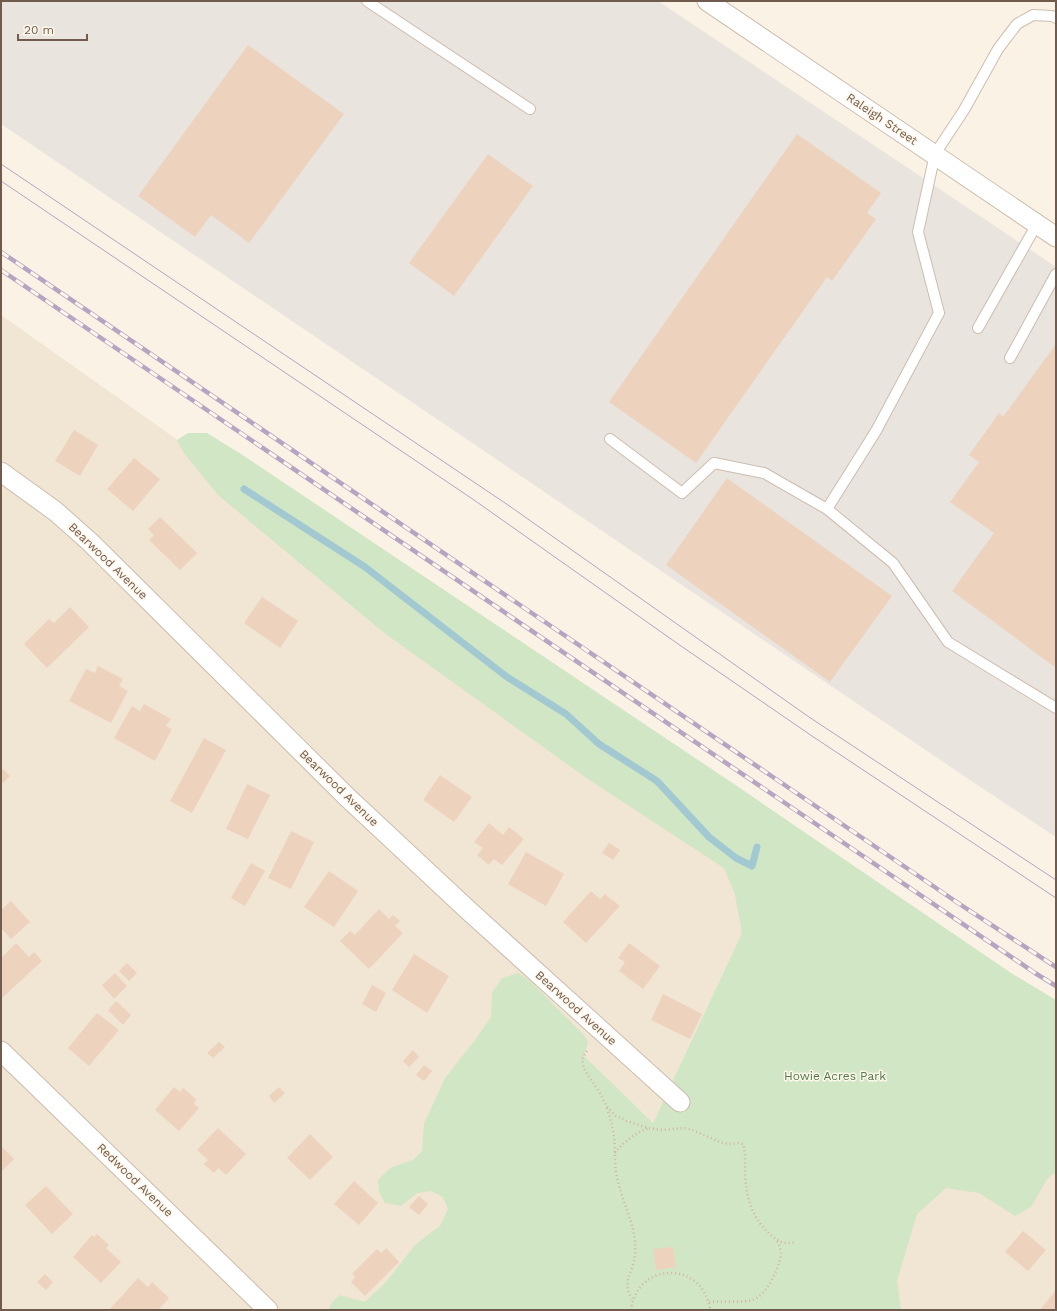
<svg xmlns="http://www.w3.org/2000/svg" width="1057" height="1311" font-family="'Work Sans',sans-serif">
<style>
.residential{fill:#f1e5d3}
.industrial{fill:#eae4de}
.green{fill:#d0e6c4}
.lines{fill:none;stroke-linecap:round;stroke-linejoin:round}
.stream{stroke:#a2c9d2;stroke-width:7}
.building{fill:#edd3be}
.lane-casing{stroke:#ccbdaf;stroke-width:12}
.street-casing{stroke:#ccbdaf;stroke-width:21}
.path{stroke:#d1b6a2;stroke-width:2.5;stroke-dasharray:1 3;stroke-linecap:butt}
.lane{stroke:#fff;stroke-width:10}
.street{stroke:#fff;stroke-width:19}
.tram{stroke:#b6a4c2;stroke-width:1}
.rail-casing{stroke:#b6a4c2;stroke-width:4.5}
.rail{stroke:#fdf6ea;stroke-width:3;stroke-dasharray:9;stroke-linecap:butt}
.labels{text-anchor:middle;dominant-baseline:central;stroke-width:3;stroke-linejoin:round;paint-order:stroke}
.street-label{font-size:12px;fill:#705b4c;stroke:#fdf6ea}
.park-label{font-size:12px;fill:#547a48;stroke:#fdf6ea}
</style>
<rect width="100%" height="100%" fill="#faf2e4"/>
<path class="residential" d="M1,315L775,863L653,1123L518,993L583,1310H1Z
M1056,1047V1310H831Z"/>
<path class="industrial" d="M1,1H658L1056,267V837L970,780L1,124Z"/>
<path class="green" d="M188,433H207L241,454L731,782L1011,973L1056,1000V1172L1047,1179L1031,1207L1015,1216L979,1193L946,1188L917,1214L897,1281L901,1310H329L331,1304L339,1295L365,1302L386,1282L415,1245L440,1226L448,1209L443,1197L431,1191L417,1193L401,1206L385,1203L379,1192L378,1180L390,1168L413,1160L422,1151L424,1124L445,1078L475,1040L491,1017L492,993L502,978L518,973L530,981L583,1034L588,1042L584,1056L653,1123L742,933L735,894L724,868L585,777L383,632L218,495L184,453L177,440Z"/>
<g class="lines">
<path class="stream" d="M244,489L365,567L507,677L566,714L599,744L657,781L709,837L736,858L752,866L757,847"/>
</g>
<path class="building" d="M248,45L344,114L249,243L211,215L195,237L138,196Z
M797,134L881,193L867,213L876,219L832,281L827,277L696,463L609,402Z
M488,154L533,186L454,296L409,263Z
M1056,344V668L952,591L994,533L950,502L979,462L969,455L999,413L1003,417Z
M74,430L98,445L80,476L55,461Z
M134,458L160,479L133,511L107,489Z
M727,478L892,596L830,682L666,565Z
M160,517L197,553L180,570L149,540L154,535L148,529Z
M262,597L298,621L280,648L244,623Z
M70,607L89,627L47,668L24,644L49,619L54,623Z
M98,666L123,679L119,686L128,691L111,723L69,701L86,669L95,673Z
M144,704L171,719L166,726L172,729L155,761L114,738L132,706L140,711Z
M204,738L226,750L192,813L170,801Z
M1,767L10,776L1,785Z
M440,775L472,797L454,822L423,800Z
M247,784L270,795L248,839L226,829Z
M489,823L503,835L509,827L524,839L502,865L494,859L489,865L477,855L483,848L474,842Z
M291,831L314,842L291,889L268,878Z
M609,843L620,850L613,860L602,853Z
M526,852L564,874L546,906L508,884Z
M251,863L265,871L245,906L231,898Z
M329,871L358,891L334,927L304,907Z
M591,891L600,899L605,894L620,906L586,943L563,922Z
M11,901L30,922L11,939L1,928V910Z
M379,909L389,919L393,915L400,921L395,926L403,933L369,969L340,941L350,931L355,935Z
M16,943L29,957L34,952L42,961L1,999V958Z
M629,943L660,966L643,989L619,971L625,962L618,958Z
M414,954L449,976L427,1013L392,990Z
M127,963L137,973L129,981L119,971Z
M115,973L127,986L114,999L102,985Z
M372,985L386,993L376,1012L362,1004Z
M663,994L702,1014L690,1039L651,1020Z
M116,1001L131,1015L123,1025L108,1010Z
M97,1013L119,1030L89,1066L68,1048Z
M219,1042L225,1047L213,1058L207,1053Z
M413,1050L419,1057L409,1067L403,1061Z
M424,1065L432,1071L424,1081L416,1075Z
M174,1087L180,1092L183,1088L196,1099L194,1104L199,1108L179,1131L155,1110Z
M279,1087L285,1093L274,1103L269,1096Z
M218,1128L246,1154L226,1175L218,1168L214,1173L204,1164L208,1160L197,1150Z
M310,1134L333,1157L310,1180L287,1158Z
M1,1146L14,1159L1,1172Z
M354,1181L378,1203L359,1225L334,1204Z
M46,1186L73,1214L52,1234L25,1205Z
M419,1196L428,1204L419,1215L409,1207Z
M1023,1231L1046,1250L1028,1271L1005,1252Z
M97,1234L109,1245L106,1248L121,1262L101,1283L73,1257L92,1235L94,1237Z
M673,1247L676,1267L656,1270L653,1249Z
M386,1248L399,1262L365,1296L351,1282L355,1277L352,1274L377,1249L381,1253Z
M45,1274L53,1282L46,1290L37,1282Z
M138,1278L148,1287L152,1282L169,1298L158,1310H109Z
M1056,1290V1310H1040Z"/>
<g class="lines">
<g class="lane-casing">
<path id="lane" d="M367,1L530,109
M1056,18L1052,16L1033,15L1017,24L998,49L964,110L935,154L918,232L939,313L876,431L827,509L893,563L948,642L1056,708
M978,328L1037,224
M1010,358L1056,274
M610,439L682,493L714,463L764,473L827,509"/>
</g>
<g class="street-casing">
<path id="street" d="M707,1L1056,237
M1,472L55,511L90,542L347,797L468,910L680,1102
M1,1051L268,1310"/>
</g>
<path class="path" d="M587,1051L582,1059L584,1069L601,1095L607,1107L616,1116L627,1121L648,1128L663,1130L682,1128L690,1129L720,1142L729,1144L738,1143L743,1144C746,1153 745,1163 745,1172C746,1198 752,1219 772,1236C779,1242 786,1245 795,1242
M607,1108C610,1118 613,1127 614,1138C616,1149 614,1161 616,1172C620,1200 638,1226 635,1255C633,1274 621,1280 632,1299
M615,1153C624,1141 635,1134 648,1128
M709,1302C719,1301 743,1303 752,1300C767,1296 779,1268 781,1254C781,1248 779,1244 776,1240
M631,1310C638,1260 704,1261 710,1310"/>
<use href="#lane" class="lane"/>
<use href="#street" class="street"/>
<path class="tram" d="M1,164L508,505L809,717L1056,880
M1,181L474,500L681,646L812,736L1056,898"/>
<g class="rail-casing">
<path id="rail" d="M1,252L961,905L1056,967
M1,270L1035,973L1056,986"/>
</g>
<use href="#rail" class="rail"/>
</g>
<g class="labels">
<g class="street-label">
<text transform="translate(882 119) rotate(34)">Raleigh Street</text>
<text transform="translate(108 561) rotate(44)">Bearwood Avenue</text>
<text transform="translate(339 788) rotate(44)">Bearwood Avenue</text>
<text transform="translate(576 1008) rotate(42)">Bearwood Avenue</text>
<text transform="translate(135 1180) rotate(44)">Redwood Avenue</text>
</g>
<g class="park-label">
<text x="835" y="1076">Howie Acres Park</text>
</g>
</g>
<rect width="1057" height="1311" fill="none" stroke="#705b4c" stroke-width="4"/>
<path d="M18 34v6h69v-6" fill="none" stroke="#705b4c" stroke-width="2"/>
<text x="24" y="34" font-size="12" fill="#705b4c" stroke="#fdf6ea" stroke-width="3" paint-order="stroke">20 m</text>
</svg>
